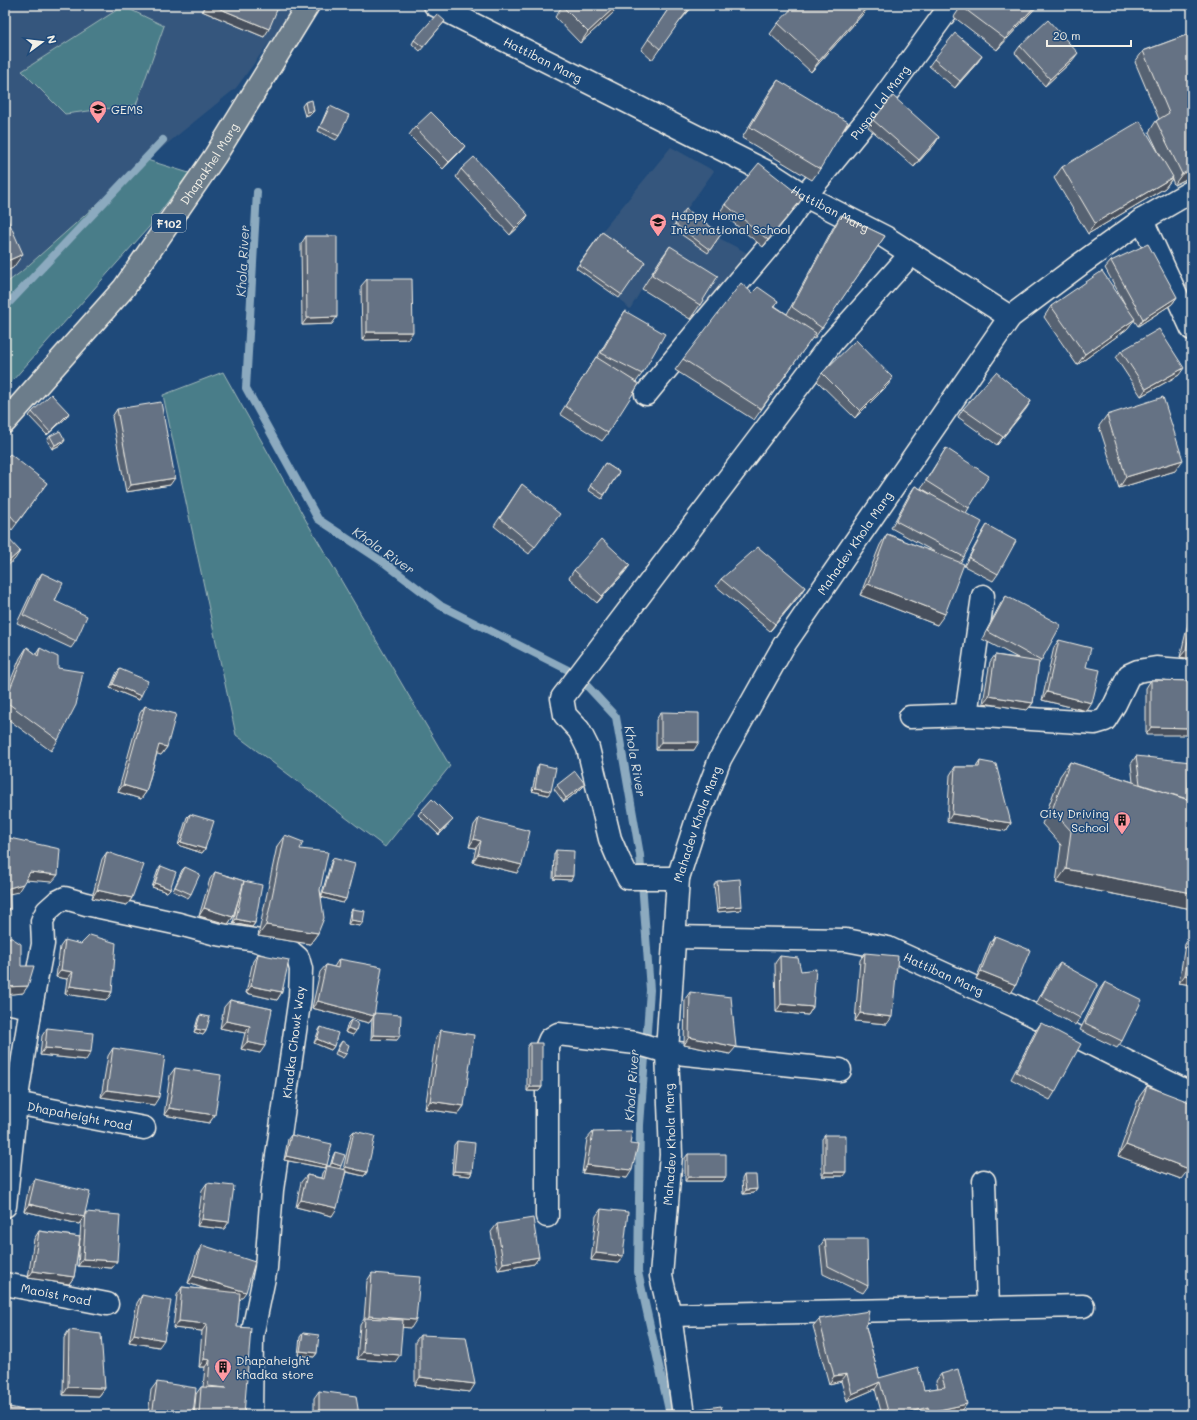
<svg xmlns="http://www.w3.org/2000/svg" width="1197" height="1420" font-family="Mali,sans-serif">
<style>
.built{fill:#34567d}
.green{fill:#4a7d89;stroke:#9fb7b8}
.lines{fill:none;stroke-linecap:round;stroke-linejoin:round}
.stream{stroke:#8caabf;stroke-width:8}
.minor-casing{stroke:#f4f1e8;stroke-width:25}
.primary-casing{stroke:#f4f1e8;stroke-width:25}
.minor{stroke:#1f4a7a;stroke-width:22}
.primary{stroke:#6c7d8b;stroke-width:22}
.wall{fill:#576272;stroke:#f4f1e8}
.shaded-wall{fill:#47505c;stroke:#f4f1e8}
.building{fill:#657284;stroke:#f4f1e8}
.labels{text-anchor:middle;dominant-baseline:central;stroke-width:3;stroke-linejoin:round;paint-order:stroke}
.shield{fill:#1f4a7a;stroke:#b4bfc7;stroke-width:1}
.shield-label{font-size:11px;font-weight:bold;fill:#f4f1e8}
.street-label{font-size:12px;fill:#f4f1e8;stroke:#1f4a7a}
.poi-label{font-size:12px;fill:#f4f1e8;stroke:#1f4a7a;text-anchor:start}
.water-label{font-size:13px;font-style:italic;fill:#dadfde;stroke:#1f4a7a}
</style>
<rect width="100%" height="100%" fill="#1f4a7a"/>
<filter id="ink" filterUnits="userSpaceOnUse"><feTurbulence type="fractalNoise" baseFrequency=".025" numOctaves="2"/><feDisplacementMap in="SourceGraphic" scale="8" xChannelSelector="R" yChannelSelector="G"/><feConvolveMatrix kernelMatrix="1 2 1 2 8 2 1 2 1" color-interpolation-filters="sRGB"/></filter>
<g filter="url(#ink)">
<path class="built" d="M5,5H297L236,88L147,160L21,272L5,284Z
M671,147L714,171L684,213L719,238L755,257L697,326L690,319L642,289L630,309L619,298L576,268L599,235Z"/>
<path class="green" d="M123,6L164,26L136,105L65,114L22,71Z
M147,160L189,173L149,227L5,389V284L21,272Z
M223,372L308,524L450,766L385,847L236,735L163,395Z"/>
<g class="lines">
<path class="stream" d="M257,192L246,388L318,519L386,564L441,606L576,674L616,717L640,855L650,990L640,1125L638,1272L670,1415
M5,307L163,140"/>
<g class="minor-casing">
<g id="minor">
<path id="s1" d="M435,5L771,174L805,196L885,237L1010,317"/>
<path d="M1142,220L1192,329"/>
<path id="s2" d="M646,394L705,322L775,239L805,196L871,115L951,5"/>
<path d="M966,715L983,596"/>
<path d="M910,717L966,715L1095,723L1105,720L1115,704L1129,675L1138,671L1156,668L1192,671"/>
<path d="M678,878H628L619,860L610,839L588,748L579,730L565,715L562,698L832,342L911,254"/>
<path id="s3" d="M674,937L846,940L888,948L1015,1006L1192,1094"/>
<path d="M5,1002L31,1007"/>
<path id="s4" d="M16,1103L144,1128"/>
<path d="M984,1181L988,1308"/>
<path d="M5,1206L16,1103L31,1007L43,944L42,921L47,911L57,902L65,898L86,904L179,924L216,934L255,940L291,952L298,958L301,969L300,997L272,1190L266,1268L252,1336L251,1415"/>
<path d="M547,1216V1046L550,1039L558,1034L636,1043L667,1052L840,1070"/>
<path id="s5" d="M5,1284L107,1304"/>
<path d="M670,1315L1083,1306"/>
<path id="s6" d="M684,1415L670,1315L661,1276L671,1155L667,1052L678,878L697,819L720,759L784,645L1010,317L1082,263L1142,220L1192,191"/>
</g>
</g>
<g class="primary-casing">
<g id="primary">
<path id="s7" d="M5,422L124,288L215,156L308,5"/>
</g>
</g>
<use href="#minor" class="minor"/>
<use href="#primary" class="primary"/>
</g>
<path class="wall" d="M205,5H279L264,37L202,11Z
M563,5H619L614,12L580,43L555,17Z
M671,5L675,27L652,60L641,50Z
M871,5L811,72L770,34L778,23Z
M962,5H1038L997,50L954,17Z
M445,21L420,51L412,44L414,40Z
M1192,33V176L1174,185L1172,179L1165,188L1088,234L1054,178L1062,167L1161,157L1149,132L1156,121L1159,119L1135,62L1143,51Z
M1020,46L1072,61L1045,86L1015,53Z
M982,56L977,63L955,88L929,66L934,59Z
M778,80L820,169L812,180L742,138L770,91Z
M305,102L311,114L305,116L302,106Z
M330,106L339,136L336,140L318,131L327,110Z
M873,120L939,137L934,145L914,167L868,127Z
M415,127L465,146L459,153L443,169L409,135Z
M461,169L528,215L523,223L510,235L456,177Z
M803,198L797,206L763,247L720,212L725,204Z
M686,209L721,234L708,253L672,228Z
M841,215L885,236L814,339L812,338L754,420L675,370L683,359L752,293L778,301L775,306L787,314L834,226Z
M602,232L645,262L619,298L576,268Z
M306,236L332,324L302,325L301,244Z
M670,246L700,305L690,319L642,289L660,260Z
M1111,261L1177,297L1172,304L1138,326L1134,320L1127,329L1077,365L1044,317L1051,306H1126L1105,268Z
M367,279L408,339L362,340L361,286Z
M625,311L642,374L636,382L625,376L608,433L602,441L560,414L591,365L596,357L597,358L620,318Z
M1121,351L1179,375L1141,396L1116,358Z
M822,373L888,385L855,418L817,381Z
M1031,401L997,445L958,417L963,409Z
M117,409L170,485L126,492L112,417Z
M32,412L67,417L47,435L29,416Z
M1107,415L1175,471L1119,488L1099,426Z
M50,436L65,440L62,444L52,449L47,440Z
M946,448L969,508L966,513L964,557L960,563L937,625L860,595L880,545L887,534L942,556L891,528L910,493L915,486L931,494L921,488Z
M5,459L47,483L12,530L5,522Z
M605,463L619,472L602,499L588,490Z
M522,484L554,521L529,554L494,526Z
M987,525L998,574L993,581L964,566L982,533Z
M574,570L625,572L597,603L569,578Z
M42,573L55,601L76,641L71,648L17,623L37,580Z
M721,579L800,595L770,631L716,586Z
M1006,596L1041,661L1038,665L1033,703L1027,710L983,703L990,662L995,655L1018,658L982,639L1001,603Z
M1192,607V659L1180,657Z
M1059,640L1086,667L1087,711L1042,700L1054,647Z
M27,647L36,654L40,648L58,668V740L51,751L5,717V694L20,658Z
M120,669L139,700L110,688L117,672Z
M1151,680L1192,681L1146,735V688Z
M145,706L167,747L161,755L157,753L146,792L141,799L118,792L140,713Z
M661,712L694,750H656V720Z
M1136,756L1187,799L1192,801V909L1056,883L1061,845L1042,824L1060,776L1070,762L1133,782L1131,764Z
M980,761L1011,823L1006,831L947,822L950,775L955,767H976Z
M539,764L548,795L532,791L537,768Z
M585,784L582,788L564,802L554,789L557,785Z
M421,811L450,823L439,835L418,815Z
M190,814L205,849L202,853L178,845L187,817Z
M479,818L517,873L473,862L476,848L469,847L474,825Z
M285,835L300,849L320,890L321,896L331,862L333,858L346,899L343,903L321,897L318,933L310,944L258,936L277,846Z
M556,850L571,880L553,879L554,854Z
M107,852L132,898L127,905L92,898L102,859Z
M161,866L170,889L167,892L152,887L158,870Z
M185,867L191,894L188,898L173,891L182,870Z
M215,872L244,881L255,923L252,927L233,923L238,900L233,917L228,924L199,916L210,879Z
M717,881L742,906L740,910L717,912L714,885Z
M352,909L360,926L348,924L350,912Z
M995,936L1011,993L976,979L990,943Z
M1191,937L1192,985L1179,983L1185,944Z
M65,940L112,992L107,1000L65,994L67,979L56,977L60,947Z
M865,953L887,1024L855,1021L860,960Z
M258,954L282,992L277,1000L246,993L253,961Z
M780,956L801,971L813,1007L808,1015L776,1012L775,963Z
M339,959L374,1013L397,1040L371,1039L372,1019L369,1023L312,1008L320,972L326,965L334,967Z
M1060,963L1080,1018L1075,1025L1036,1004L1054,970Z
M1105,982L1122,1041L1117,1048L1080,1030L1100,989Z
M690,992L730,1054L684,1045L685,999Z
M230,1000L272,1009L260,1053L241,1049L245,1033L220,1028L224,1007Z
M200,1015L206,1031L203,1035L194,1032L198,1018Z
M351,1020L353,1035L345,1032L348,1023Z
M1041,1023L1055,1092L1050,1100L1011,1079L1036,1030Z
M321,1027L334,1046L331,1050L314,1043L319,1030Z
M47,1028L86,1060L40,1055L42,1036Z
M441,1030L464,1106L458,1114L425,1109L436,1037Z
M342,1041L346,1054L343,1058L335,1054L339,1045Z
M530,1043L542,1087L539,1091H527V1047Z
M113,1048L154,1105L101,1097L108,1056Z
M175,1068L215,1115L209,1123L164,1115L170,1075Z
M1147,1086L1181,1179L1118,1156L1139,1097Z
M354,1131L367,1172L364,1176L346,1172L332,1216L296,1207L301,1182L307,1175L321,1178L322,1173L327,1166H330L333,1156L335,1152L339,1169L343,1170L351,1134Z
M593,1132L630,1144L627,1178L582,1173L587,1139Z
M291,1135L327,1165L325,1168L284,1160L288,1139Z
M825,1135L843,1176H822V1139Z
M457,1141L472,1172L470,1176L452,1174L454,1145Z
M688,1154L726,1177L723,1181H685V1158Z
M744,1175L757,1189L754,1193L743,1194L742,1179Z
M35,1179L85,1214L86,1212L117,1261L112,1268L78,1266L80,1238L74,1277L69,1284L28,1278L34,1239L39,1231L80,1237L81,1222L79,1224L24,1211L29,1186Z
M207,1183L229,1222L224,1229L197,1226L202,1190Z
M601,1209L623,1256L618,1263L591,1260L596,1216Z
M497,1224L539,1257L534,1264L498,1270L491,1232Z
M825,1239L868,1286L863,1293L823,1274L820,1246Z
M202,1245L240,1300L239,1299L237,1327L244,1415H194L196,1394L201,1387H203L205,1367H199L202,1331L173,1328L177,1295L182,1287L209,1290L188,1283L197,1253Z
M372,1273L411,1328L402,1327L395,1362L357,1359L360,1325L364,1319L367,1281Z
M142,1295L159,1347L129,1342L137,1303Z
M819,1319L866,1327L879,1378L924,1390L938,1388L936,1381L941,1374L961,1412L945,1415H882L875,1389L847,1401L841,1381L829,1384L813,1326Z
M69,1330L105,1388L99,1396L63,1395L64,1338Z
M303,1333L317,1353L314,1357L298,1355L300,1337Z
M420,1335L470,1392L415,1385V1342Z
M157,1382L193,1415H148L151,1390Z
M319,1391L359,1415H314V1398Z
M693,1410L723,1415H691V1414Z"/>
<path class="shaded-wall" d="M207,5H211L269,29L264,37L202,11Z
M617,5H619L614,12L580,43L588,32Z
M692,5H694L674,28L682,18Z
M869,5H871L811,72L819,61Z
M1036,5H1038L997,50L1005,39Z
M1078,53L1072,61L1045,86L1050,79Z
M982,56L977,63L955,88L960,81Z
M314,111L311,114L305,116L307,112Z
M939,137L934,145L914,167L919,160Z
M465,146L459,153L443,169L449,162Z
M1192,169V176L1174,185L1182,174Z
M1173,177L1165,188L1088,234L1095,223Z
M803,198L797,206L763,247L768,240Z
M528,215L523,223L510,235L515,228Z
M23,254L13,268L5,272V262Z
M1177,297L1172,304L1138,326L1143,319Z
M337,317L332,324L302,325L307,318Z
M1135,319L1127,329L1077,365L1085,354Z
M367,332H413L408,339L362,340Z
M1184,368L1179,375L1141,396L1146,389Z
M893,378L888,385L855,418L860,411Z
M1031,401L1026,409L997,445L1003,437Z
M69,413L67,417L47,435Z
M65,440L62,444L52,449L55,445Z
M1183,460L1175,471L1119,488L1126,477Z
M175,478L170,485L126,492L131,485Z
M20,551L15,559L5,568V565Z
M630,565L625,572L597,603L602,596Z
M868,584L945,614L937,625L860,595Z
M805,587L800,595L770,631L775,624Z
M1186,650L1192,651V659L1180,657Z
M113,684L141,696L139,700L110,688Z
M1047,692L1092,703L1087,711L1042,700Z
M989,696L1033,703L1027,710L983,703Z
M1151,727L1192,728V735H1146Z
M661,742H699L694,750H656Z
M159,745L167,747L161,755L154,753Z
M585,784L582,788L564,802L566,798Z
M123,785L146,792L141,799L118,792Z
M535,788L551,791L548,795L532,791Z
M952,814L1011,823L1006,831L947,822Z
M453,820L450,823L439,835L441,831Z
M474,839L481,841L476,848L469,847Z
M181,842L205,849L202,853L178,845Z
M478,854L522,865L517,873L473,862Z
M1066,869L1192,893V909L1056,883Z
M30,872L58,875L52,882L25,880Z
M556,876H573L571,880L553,879Z
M155,883L170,889L167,892L152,887Z
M23,884L18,892L5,895L9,888Z
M97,890L132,898L127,905L92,898Z
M323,893L346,899L343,903L321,897Z
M742,906L740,910L717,912L719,908Z
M204,908L233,917L228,924L199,916Z
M5,909H10L5,917Z
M236,919L255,923L252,927L233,923Z
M351,920L363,922L360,926L348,924Z
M266,925L318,933L310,944L258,936Z
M61,970L73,972L67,979L56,977Z
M981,971L1016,985L1011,993L976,979Z
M1185,975L1192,977V985L1179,983Z
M28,986L23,993L5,995V987Z
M70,986L112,992L107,1000L65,994Z
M251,986L282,992L277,1000L246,993Z
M318,1001L374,1016L369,1023L312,1008Z
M781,1004L813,1007L808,1015L776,1012Z
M860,1013L892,1017L887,1024L855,1021Z
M226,1021L250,1026L245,1033L220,1028Z
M348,1028L356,1031L353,1035L345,1032Z
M196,1029L206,1031L203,1035L194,1032Z
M373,1035L400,1036L397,1040L371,1039Z
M689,1037L736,1047L730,1054L684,1045Z
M317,1039L334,1046L331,1050L314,1043Z
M247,1042L265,1046L260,1053L241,1049Z
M45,1048L91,1052L86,1060L40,1055Z
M530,1087H542L539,1091H527Z
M107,1090L159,1097L154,1105L101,1097Z
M430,1101L464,1106L458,1114L425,1109Z
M169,1108L215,1115L209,1123L164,1115Z
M1126,1145L1189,1169L1181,1179L1118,1156Z
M286,1156L327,1165L325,1168L284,1160Z
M332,1163L341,1166L339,1170L329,1167Z
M587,1165L632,1170L627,1178L582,1173Z
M346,1167L367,1172L364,1176L343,1171Z
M454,1171L472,1172L470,1176L452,1174Z
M825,1172H846L843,1176H822Z
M688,1177H726L723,1181H685Z
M757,1189L754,1193L743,1194L746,1190Z
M301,1200L337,1208L332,1216L296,1207Z
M29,1204L84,1217L79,1224L24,1211Z
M202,1219L229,1222L224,1229L197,1226Z
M596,1253L623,1256L618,1263L591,1260Z
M539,1257L534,1264L498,1270L503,1263Z
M83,1259L117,1261L112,1268L78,1266Z
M33,1271L74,1277L69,1284L28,1278Z
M193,1276L246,1292L240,1300L188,1283Z
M369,1316L416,1320L411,1328L365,1324V1323Z
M179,1321L207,1324L202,1331L173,1328Z
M134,1334L164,1340L159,1347L129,1342Z
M300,1351L317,1353L314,1357L298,1355Z
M363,1352L400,1355L395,1362L357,1359Z
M204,1359L210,1360L205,1367H199Z
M847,1374L841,1381L829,1384L834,1376Z
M420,1377L475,1384L470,1392L415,1385Z
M880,1382L875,1389L847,1401L852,1394Z
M68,1387L105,1388L99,1396L63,1395Z
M967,1404L961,1412L945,1415H927L930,1412Z
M928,1407L923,1415H900Z"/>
<path class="building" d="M211,5H279L269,29Z
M563,5H617L588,32L562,6Z
M671,5H692L682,18L660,49L648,39Z
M795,5H869L819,61L778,23Z
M962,5H1036L1005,39L961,6Z
M437,14L445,21L423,47L414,40Z
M1048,20L1078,53L1050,79L1020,46Z
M955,33L982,56L960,81L934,59Z
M1192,33V169L1182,174L1156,121L1169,113L1143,51Z
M778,80L848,122L820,169L750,127Z
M893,96L939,137L919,160L873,120Z
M312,100L314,111L307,112L305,102Z
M330,106L349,115L339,136L320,127Z
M431,112L465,146L449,162L415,127Z
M1140,121L1173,177L1095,223L1062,167Z
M474,157L528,215L515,228L461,169Z
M759,163L803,198L768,240L725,204Z
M686,209L721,234L710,250L675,224Z
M5,213L23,254L5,262Z
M841,215L885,236L822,328L792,307Z
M602,232L645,262L622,295L579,265Z
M306,236H337V317L307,318Z
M1148,244L1177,297L1143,319L1111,261Z
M670,246L718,276L700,305L652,275Z
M1102,271L1135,319L1085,354L1051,306Z
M367,279H412L413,332H367Z
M741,283L752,293L758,287L778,301L774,306L816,333L761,409L683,359Z
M625,311L665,334L642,374L601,353Z
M1159,329L1184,368L1146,389L1121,351Z
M856,340L893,378L860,411L822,373Z
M596,357L639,384L608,433L565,406Z
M996,372L1031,401L1003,437L963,409Z
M51,394L69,413L50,432L32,412Z
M1163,397L1183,460L1126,477L1107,415Z
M161,402L175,478L131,485L117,409Z
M60,431L65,440L55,445L50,436Z
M946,448L989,476L969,508L926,481Z
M10,454L47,483L17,523L5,509V459Z
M605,463L619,472L604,495L590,486Z
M522,484L560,514L535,547L500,518Z
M915,486L982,522L964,557L896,521Z
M987,525L1016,541L998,574L969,558Z
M887,534L964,564L945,614L868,584Z
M5,535L20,551L5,565Z
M602,539L630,565L602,596L574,570Z
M758,547L805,587L775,624L721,579Z
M42,573L63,583L55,601L87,616L76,641L23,615Z
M1006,596L1061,625L1041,661L987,631Z
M1192,621V651L1186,650Z
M1059,640L1091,648L1086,667L1100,670L1092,703L1047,692Z
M27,647L38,656L40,648L58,657V668L83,672L76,705L58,740L5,701Z
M995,655L1039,662L1033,703L989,696Z
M120,669L148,681L141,696L113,684Z
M1151,680L1192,681V728L1151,727Z
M145,706L176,714L167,747L159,745L146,792L123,785Z
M661,712L699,713V742H661Z
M1136,756L1191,762L1187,799L1140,784Z
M980,761L996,764L1011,823L952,814L955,767H979Z
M1070,762L1192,801V893L1066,869L1071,831L1052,810Z
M539,764L556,768L551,791L535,788Z
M575,771L585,784L566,798L557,785Z
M432,799L453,820L441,831L421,811Z
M190,814L214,821L205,849L181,842Z
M479,818L530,831L522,865L478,854L481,841L474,839Z
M285,835L303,842L300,849L328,852L320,890L324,918L318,933L266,925Z
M5,837L60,849L58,875L30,872L23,884L9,888L10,909H5Z
M556,850L574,851L573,876H556Z
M107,852L144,865L132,898L97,890Z
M333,858L355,864L346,899L323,893Z
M161,866L176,872L170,889L155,883Z
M185,867L200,874L191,894L175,887Z
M215,872L244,881L233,917L204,908Z
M740,879L742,906L719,908L717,881Z
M244,881L262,885L255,923L236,919Z
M352,909L365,911L363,922L351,920Z
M90,935L116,943L112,992L70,986L73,972L61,970L65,940L81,944Z
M995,936L1030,950L1016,985L981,971Z
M5,937L12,938L21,944V966H34L28,986L5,987Z
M1191,937H1192V977L1185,975Z
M865,953L898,956L892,1017L860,1013Z
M258,954L289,960L282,992L251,986Z
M780,956L798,958L801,971L816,969L813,1007L781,1004Z
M339,959L382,967L374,1016L318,1001L326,965L338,968Z
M1060,963L1098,984L1080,1018L1041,996Z
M1105,982L1142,1000L1122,1041L1085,1023Z
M690,992L731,997L736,1047L689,1037Z
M230,1000L272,1009L265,1046L247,1042L250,1026L226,1021Z
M374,1013L401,1015L400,1036L373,1035Z
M200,1015L210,1017L206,1031L196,1029Z
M351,1020L358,1023L356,1031L348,1028Z
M1041,1023L1081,1044L1055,1092L1016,1072Z
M321,1027L338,1033L334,1046L317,1039Z
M47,1028L93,1033L91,1052L45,1048Z
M441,1030L474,1035L464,1106L430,1101Z
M342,1041L349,1045L346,1054L337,1051Z
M530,1043H542V1087H530Z
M113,1048L165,1056L159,1097L107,1090Z
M175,1068L221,1075L215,1115L169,1108Z
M1147,1086L1192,1103V1160L1189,1169L1126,1145Z
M354,1131L375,1136L367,1172L346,1167Z
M632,1131L630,1144L638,1145L632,1170L587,1165L593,1132Z
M291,1135L332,1144L327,1165L286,1156Z
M825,1135H846V1172H825Z
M457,1141L475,1143L472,1172L454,1171Z
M335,1152L345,1155L341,1166L332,1163Z
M688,1154H726V1177H688Z
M327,1166L346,1170L337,1208L301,1200L307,1175L324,1179Z
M744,1175H756L757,1189L746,1190Z
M35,1179L90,1192L84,1217L29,1204Z
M207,1183L234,1186L229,1222L202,1219Z
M601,1209L628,1212L623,1256L596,1253Z
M86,1212L120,1215L117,1261L83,1259Z
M533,1218L539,1257L503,1263L497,1224Z
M39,1231L80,1237L74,1277L33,1271Z
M825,1239H867L868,1286L828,1266Z
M202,1245L255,1262L246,1292L193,1276Z
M372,1273L420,1277L416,1320L369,1316Z
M182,1287L240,1293L237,1327L251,1328L244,1415H199L201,1387L227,1388L208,1386L210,1360L204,1359L207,1324L179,1321Z
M142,1295L171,1301L164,1340L134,1334Z
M869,1311L866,1327L879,1378L918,1367L924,1390L945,1387L941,1374L958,1369L967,1404L930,1412L928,1407L900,1415H889L880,1382L852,1394L847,1374L834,1376L819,1319Z
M365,1318L403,1320L400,1355L363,1352Z
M69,1330L101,1334L105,1388L68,1387Z
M303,1333L319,1335L317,1353L300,1351Z
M420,1335L466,1337L475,1384L420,1377Z
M157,1382L196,1388L193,1415H152Z
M319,1391L356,1396L359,1415H319Z
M5,1406L46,1415H5Z
M721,1406L723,1415H694L693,1410Z"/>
</g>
<defs>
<g id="school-pin" transform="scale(0.9)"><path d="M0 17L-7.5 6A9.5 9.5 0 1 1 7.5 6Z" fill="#ff9aa2" stroke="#1f4a7a"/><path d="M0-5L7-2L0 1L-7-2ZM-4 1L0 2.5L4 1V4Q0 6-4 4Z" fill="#111"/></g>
<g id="building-pin" transform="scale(0.9)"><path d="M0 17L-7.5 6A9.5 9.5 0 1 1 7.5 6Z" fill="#ff9aa2" stroke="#1f4a7a"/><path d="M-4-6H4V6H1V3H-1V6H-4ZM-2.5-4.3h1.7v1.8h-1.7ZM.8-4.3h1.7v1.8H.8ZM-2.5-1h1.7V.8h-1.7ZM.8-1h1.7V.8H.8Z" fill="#111"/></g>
</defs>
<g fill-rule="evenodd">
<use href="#school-pin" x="98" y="109"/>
<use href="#school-pin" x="658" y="222"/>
<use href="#building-pin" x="1122" y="820"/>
<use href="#building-pin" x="223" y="1367"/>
</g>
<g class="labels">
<rect class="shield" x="152" y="214" width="34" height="18" rx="3"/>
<g class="shield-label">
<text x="169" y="223">F102</text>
</g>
<g class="street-label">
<text stroke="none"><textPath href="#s1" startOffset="121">Hattiban Marg</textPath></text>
<text stroke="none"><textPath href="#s2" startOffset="374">Puspa Lal Marg</textPath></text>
<text stroke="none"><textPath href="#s7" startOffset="330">Dhapakhel Marg</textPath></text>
<text stroke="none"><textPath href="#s1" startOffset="445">Hattiban Marg</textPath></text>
<text stroke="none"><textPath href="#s6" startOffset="921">Mahadev Khola Marg</textPath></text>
<text stroke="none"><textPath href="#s6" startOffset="597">Mahadev Khola Marg</textPath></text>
<text stroke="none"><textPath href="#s3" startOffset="276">Hattiban Marg</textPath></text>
<text transform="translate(293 1042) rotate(-83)">Khadka Chowk Way</text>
<text stroke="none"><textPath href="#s4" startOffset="65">Dhapaheight road</textPath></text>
<text stroke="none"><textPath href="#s6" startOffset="273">Mahadev Khola Marg</textPath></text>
<text stroke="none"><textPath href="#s5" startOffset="52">Maoist road</textPath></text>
</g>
<g class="poi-label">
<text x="111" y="109">GEMS</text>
<text x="671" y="215">Happy Home<tspan x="671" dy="14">International School</tspan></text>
<text x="1109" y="813" text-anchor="end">City Driving<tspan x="1109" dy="14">School</tspan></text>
<text x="236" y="1360">Dhapaheight<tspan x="236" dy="14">khadka store</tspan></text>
</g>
<g class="water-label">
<text transform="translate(242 261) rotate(-87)">Khola River</text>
<text transform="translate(384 550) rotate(35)">Khola River</text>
<text transform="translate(636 761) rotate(80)">Khola River</text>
<text transform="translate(631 1085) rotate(-86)">Khola River</text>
</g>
</g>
<rect width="1197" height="1420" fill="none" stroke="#1f4a7a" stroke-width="20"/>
<rect x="10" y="10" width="1177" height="1400" fill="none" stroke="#f4f1e8" stroke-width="1.5" filter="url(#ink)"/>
<g transform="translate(42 42) rotate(75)" stroke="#1f4a7a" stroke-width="3" paint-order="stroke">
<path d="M0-3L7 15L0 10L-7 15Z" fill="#f4f1e8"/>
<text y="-6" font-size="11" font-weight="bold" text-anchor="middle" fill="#f4f1e8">N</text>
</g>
<path d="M1047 40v6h84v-6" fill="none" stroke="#f4f1e8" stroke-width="2"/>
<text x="1053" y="40" font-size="12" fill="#f4f1e8" stroke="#1f4a7a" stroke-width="3" paint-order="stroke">20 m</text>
</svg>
